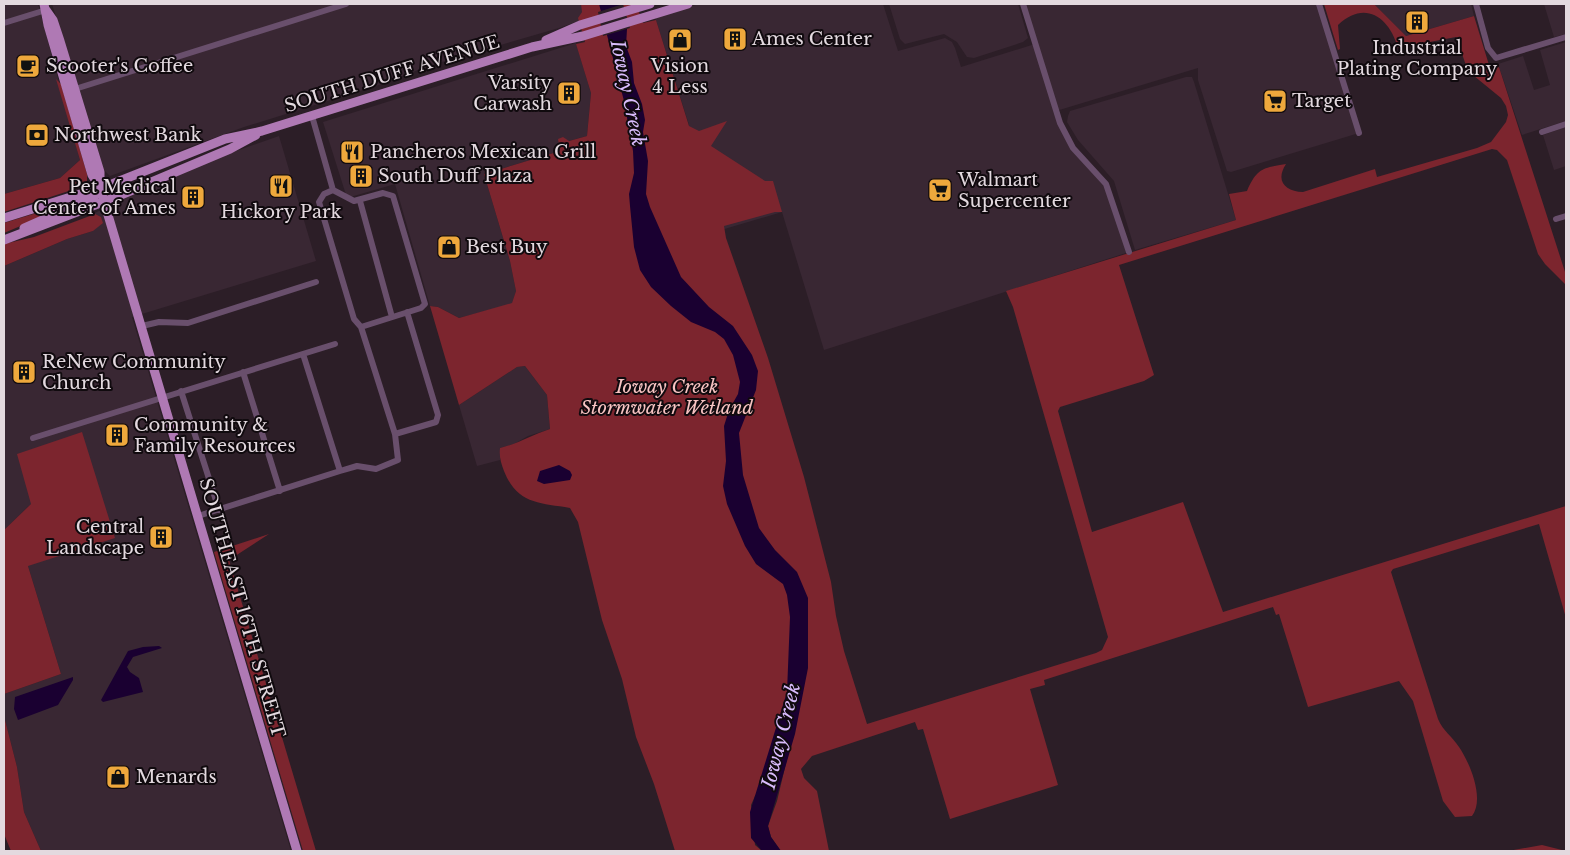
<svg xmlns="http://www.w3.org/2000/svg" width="1570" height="855" font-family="'Libre Baskerville',serif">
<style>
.built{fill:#392733}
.green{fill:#7c252e}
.water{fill:#1a0031}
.pier{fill:#2c1e27}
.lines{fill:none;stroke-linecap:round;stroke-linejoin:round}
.minor{stroke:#694f6c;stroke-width:6}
.major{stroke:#af79b4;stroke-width:9}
.labels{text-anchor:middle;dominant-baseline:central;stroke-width:4;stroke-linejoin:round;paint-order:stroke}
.poi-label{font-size:18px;fill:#e3d9df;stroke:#100a0e;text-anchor:start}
.street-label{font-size:18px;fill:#e3d9df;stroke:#100a0e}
.park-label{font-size:18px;font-style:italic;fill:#f9c4c3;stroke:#100a0e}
.water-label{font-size:19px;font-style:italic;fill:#d9bcfc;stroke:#100a0e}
</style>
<rect width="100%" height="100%" fill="#2c1e27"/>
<path class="built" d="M4,4H38L80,160L60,178L4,194Z
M52,4H581L583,9L579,21L559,28L428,66L382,84L244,127L110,176L103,169Z
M699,4H883L898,51L945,38L952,42L955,48L961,67L1035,44L1023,4H1319L1359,133L1231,172L1227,171L1198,80V68L1056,111L1066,136L1106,184L1129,252L824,350L782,212L701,236L689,125L655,17Z
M889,4H1018L1028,38L1023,42L974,58L967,57L957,42L944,34L905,44L900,39Z
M1374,4H1471L1474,16L1406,36Z
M1544,4H1566V34L1554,37Z
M1566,42V121L1522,135L1498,64L1523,56L1534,90L1550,85L1540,50Z
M576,43L591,93L587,136L569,141L560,151L484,174L510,261L516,291L512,304L459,318L438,307L430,306L395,184L347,198L323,122Z
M1186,77H1192L1194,82L1236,220L1135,250L1114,181L1078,140L1067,122L1068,116L1070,111Z
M1566,127V166L1554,170L1543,135Z
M279,136L316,261L132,317L291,851H41L24,812L17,767L4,716V694L61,674L28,566L31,504L4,530V266L67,239L93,231L95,214L91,215L122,199L216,158Z
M525,366L547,395L550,429L528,436L514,444L500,448V460L477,466L459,405L517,367Z"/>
<path class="green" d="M581,4H636L643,23L656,20L689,126L699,131L727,121L711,146L765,181H773L782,212H775L724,226L726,238L768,358L804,477L831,582L836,616L844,651L867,724L1096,653L1102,650L1108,637L1013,307L1006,291L1236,220L1229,194L1247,191C1257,168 1263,168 1286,164C1275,181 1285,191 1303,192L1375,169L1377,177L1477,148L1491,142L1506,122L1508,115L1506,106L1501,98L1468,71L1456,37L1398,48C1389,16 1364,0 1338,25L1340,49L1338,50L1324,4H1374L1406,36L1474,16L1489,65L1498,64L1566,275V285L1545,264L1538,254L1507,160L1497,150L1492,149L1119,265L1154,375L1144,381L1060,407L1058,411L1092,532L1183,502L1223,612L1566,506V618L1539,524L1393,569L1391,572L1438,719C1443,731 1452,736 1459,747C1470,763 1485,799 1472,816L1455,817L1443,801L1413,701L1399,681L1308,707L1279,614L1276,615L1273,607L1044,680L1045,685L1030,689L1058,785L950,819L923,729L918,730L915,722L812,756L801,769L804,778L817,791L829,851H781L771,837L768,826L777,801L788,755L755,796L751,805L755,845L762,851H675L654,784L636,737L622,679L602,620L578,522L570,508C539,503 517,504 504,471C501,463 499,457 500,448C517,444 532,435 550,429L547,395L525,366L517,367L459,405L430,306L438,307L459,318L512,303L516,291L510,261L484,174L560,151L558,139L563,137L569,141L587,136L591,93L576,44L585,42L578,18L582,12Z
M56,79L61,84L87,174V182L78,188L4,212V194L60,178L80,160Z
M69,203L70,205L4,233V223Z
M95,214L101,217L103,223L93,231L67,239L4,266V244L34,237Z
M82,432L115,538L28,566L61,674L4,694V530L31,504L17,454Z
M269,534L229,560L316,851H303L214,552Z
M4,716L17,767L24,812L41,851H11L4,834Z
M1542,845L1566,851H1508Z"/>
<path class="water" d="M599,4H620L627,29L626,46L632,62L634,83L642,104L645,120L643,132L648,161L646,194L650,207L681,277L709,307L733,326L752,355L758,371L756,390L739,433L743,475L759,528L775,550L797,572L808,598V668L795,734L768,826L771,837L781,851H762L751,838L750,812L787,692L790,617L787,595L783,584L756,564L745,546L727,504L723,486L726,461L724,426L729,410L738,394L740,382L733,355L724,339L715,332L691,322L671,306L651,287L640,270L634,247L630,206L629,194L634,173L633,151L624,101Z
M559,465L570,471L572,475L570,480L544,484L537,481L540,471Z
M159,646L162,648L133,657L127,667L130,672L139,678L143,692L103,702L101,700L128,651L143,647Z
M73,677V680L58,705L18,720L14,709L15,697Z"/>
<path class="pier" d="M623,4L630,28L603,36L598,12Z"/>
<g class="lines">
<path class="minor" d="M1023,4L1060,123L1073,148L1106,184L1129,252
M1319,4L1359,133
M1476,4L1488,48L1496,58L1566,37
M4,23L46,10
M75,89L346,4
M312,116L333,190
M1542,132L1566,124
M360,201L392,317
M1556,219L1566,216
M142,326L159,322L188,323L316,282
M303,354L340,471
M243,372L280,491
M181,391L219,510
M395,434L436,422L438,415L407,312
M33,438L335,344
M198,516L340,471L357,466L376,469L398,460L395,434L361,327L354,319L319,202L324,194L333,190L354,201L383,193L393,196L425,304L421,308L361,327"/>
<path class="major" d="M44,4L48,25L92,175L100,188
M46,10L53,20L60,41L100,172V188L297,851
M546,40L580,25L650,4
M4,218L112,184L225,139L262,131L532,47L583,36L688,4
M24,228L94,197L100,188
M4,240L116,197L230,149L256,135"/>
</g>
<defs>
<g id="building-square" transform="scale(1.25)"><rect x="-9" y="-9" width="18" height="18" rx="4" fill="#eea83c" stroke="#100a0e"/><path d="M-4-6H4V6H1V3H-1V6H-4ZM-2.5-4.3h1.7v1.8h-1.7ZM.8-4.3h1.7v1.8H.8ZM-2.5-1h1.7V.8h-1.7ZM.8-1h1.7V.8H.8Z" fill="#111"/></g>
<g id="shop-square" transform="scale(1.25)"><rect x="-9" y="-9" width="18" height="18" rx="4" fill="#eea83c" stroke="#100a0e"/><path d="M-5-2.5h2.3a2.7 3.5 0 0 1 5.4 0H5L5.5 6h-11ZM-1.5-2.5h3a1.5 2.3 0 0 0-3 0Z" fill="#111"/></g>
<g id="cafe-square" transform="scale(1.25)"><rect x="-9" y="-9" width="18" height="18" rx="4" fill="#eea83c" stroke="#100a0e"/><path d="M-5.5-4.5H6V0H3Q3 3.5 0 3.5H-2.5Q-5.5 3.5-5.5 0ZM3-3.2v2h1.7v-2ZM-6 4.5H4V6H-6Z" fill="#111"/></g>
<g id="supermarket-square" transform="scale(1.25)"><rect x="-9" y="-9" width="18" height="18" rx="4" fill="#eea83c" stroke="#100a0e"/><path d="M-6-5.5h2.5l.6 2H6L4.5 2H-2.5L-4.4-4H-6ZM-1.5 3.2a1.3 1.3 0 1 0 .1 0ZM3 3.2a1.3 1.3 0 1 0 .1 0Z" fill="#111"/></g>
<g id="bank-square" transform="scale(1.25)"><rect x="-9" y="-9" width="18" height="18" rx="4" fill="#eea83c" stroke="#100a0e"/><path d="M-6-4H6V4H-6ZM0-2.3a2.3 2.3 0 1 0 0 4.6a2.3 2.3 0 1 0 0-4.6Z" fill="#111"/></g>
<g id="restaurant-square" transform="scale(1.25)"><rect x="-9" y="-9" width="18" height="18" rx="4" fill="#eea83c" stroke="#100a0e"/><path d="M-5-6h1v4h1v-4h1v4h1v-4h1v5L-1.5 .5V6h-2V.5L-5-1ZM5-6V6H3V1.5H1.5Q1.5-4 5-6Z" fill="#111"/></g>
</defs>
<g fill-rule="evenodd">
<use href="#building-square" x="1417" y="22"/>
<use href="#building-square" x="735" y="39"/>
<use href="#shop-square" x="680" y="40"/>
<use href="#cafe-square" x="28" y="66"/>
<use href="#building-square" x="569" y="93"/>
<use href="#supermarket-square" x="1275" y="101"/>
<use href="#bank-square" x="37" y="135"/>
<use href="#restaurant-square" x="352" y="152"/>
<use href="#building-square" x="361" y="176"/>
<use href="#restaurant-square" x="281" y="186"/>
<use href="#supermarket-square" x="940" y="190"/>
<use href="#building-square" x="193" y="197"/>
<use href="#shop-square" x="449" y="247"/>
<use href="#building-square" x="24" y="372"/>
<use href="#building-square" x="117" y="435"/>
<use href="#building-square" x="161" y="537"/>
<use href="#shop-square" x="118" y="777"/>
</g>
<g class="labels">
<g class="poi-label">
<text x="752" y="39">Ames Center</text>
<text x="1417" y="48" text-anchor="middle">Industrial<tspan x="1417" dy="21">Plating Company</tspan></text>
<text x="46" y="66">Scooter's Coffee</text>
<text x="680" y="66" text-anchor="middle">Vision<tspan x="680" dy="21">4 Less</tspan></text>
<text x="552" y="83" text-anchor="end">Varsity<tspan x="552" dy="21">Carwash</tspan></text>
<text x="1292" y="101">Target</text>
<text x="54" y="135">Northwest Bank</text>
<text x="370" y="152">Pancheros Mexican Grill</text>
<text x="378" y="176">South Duff Plaza</text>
<text x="958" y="180">Walmart<tspan x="958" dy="21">Supercenter</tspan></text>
<text x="176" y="187" text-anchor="end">Pet Medical<tspan x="176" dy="21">Center of Ames</tspan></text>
<text x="281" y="212" text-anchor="middle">Hickory Park</text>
<text x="466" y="247">Best Buy</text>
<text x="42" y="362">ReNew Community<tspan x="42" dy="21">Church</tspan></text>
<text x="134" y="425">Community &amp;<tspan x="134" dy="21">Family Resources</tspan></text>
<text x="144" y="527" text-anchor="end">Central<tspan x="144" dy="21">Landscape</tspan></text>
<text x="136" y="777">Menards</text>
</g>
<g class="street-label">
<text transform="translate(392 74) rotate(-17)">SOUTH DUFF AVENUE</text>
<text transform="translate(242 608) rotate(74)">SOUTHEAST 16TH STREET</text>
</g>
<g class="park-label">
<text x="667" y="387">Ioway Creek<tspan x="667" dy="21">Stormwater Wetland</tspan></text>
</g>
<g class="water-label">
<text transform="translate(628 93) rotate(78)">Ioway Creek</text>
<text transform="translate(781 736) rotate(-76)">Ioway Creek</text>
</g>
</g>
<rect width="1570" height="855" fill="none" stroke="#e3d9df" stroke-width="10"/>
</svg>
